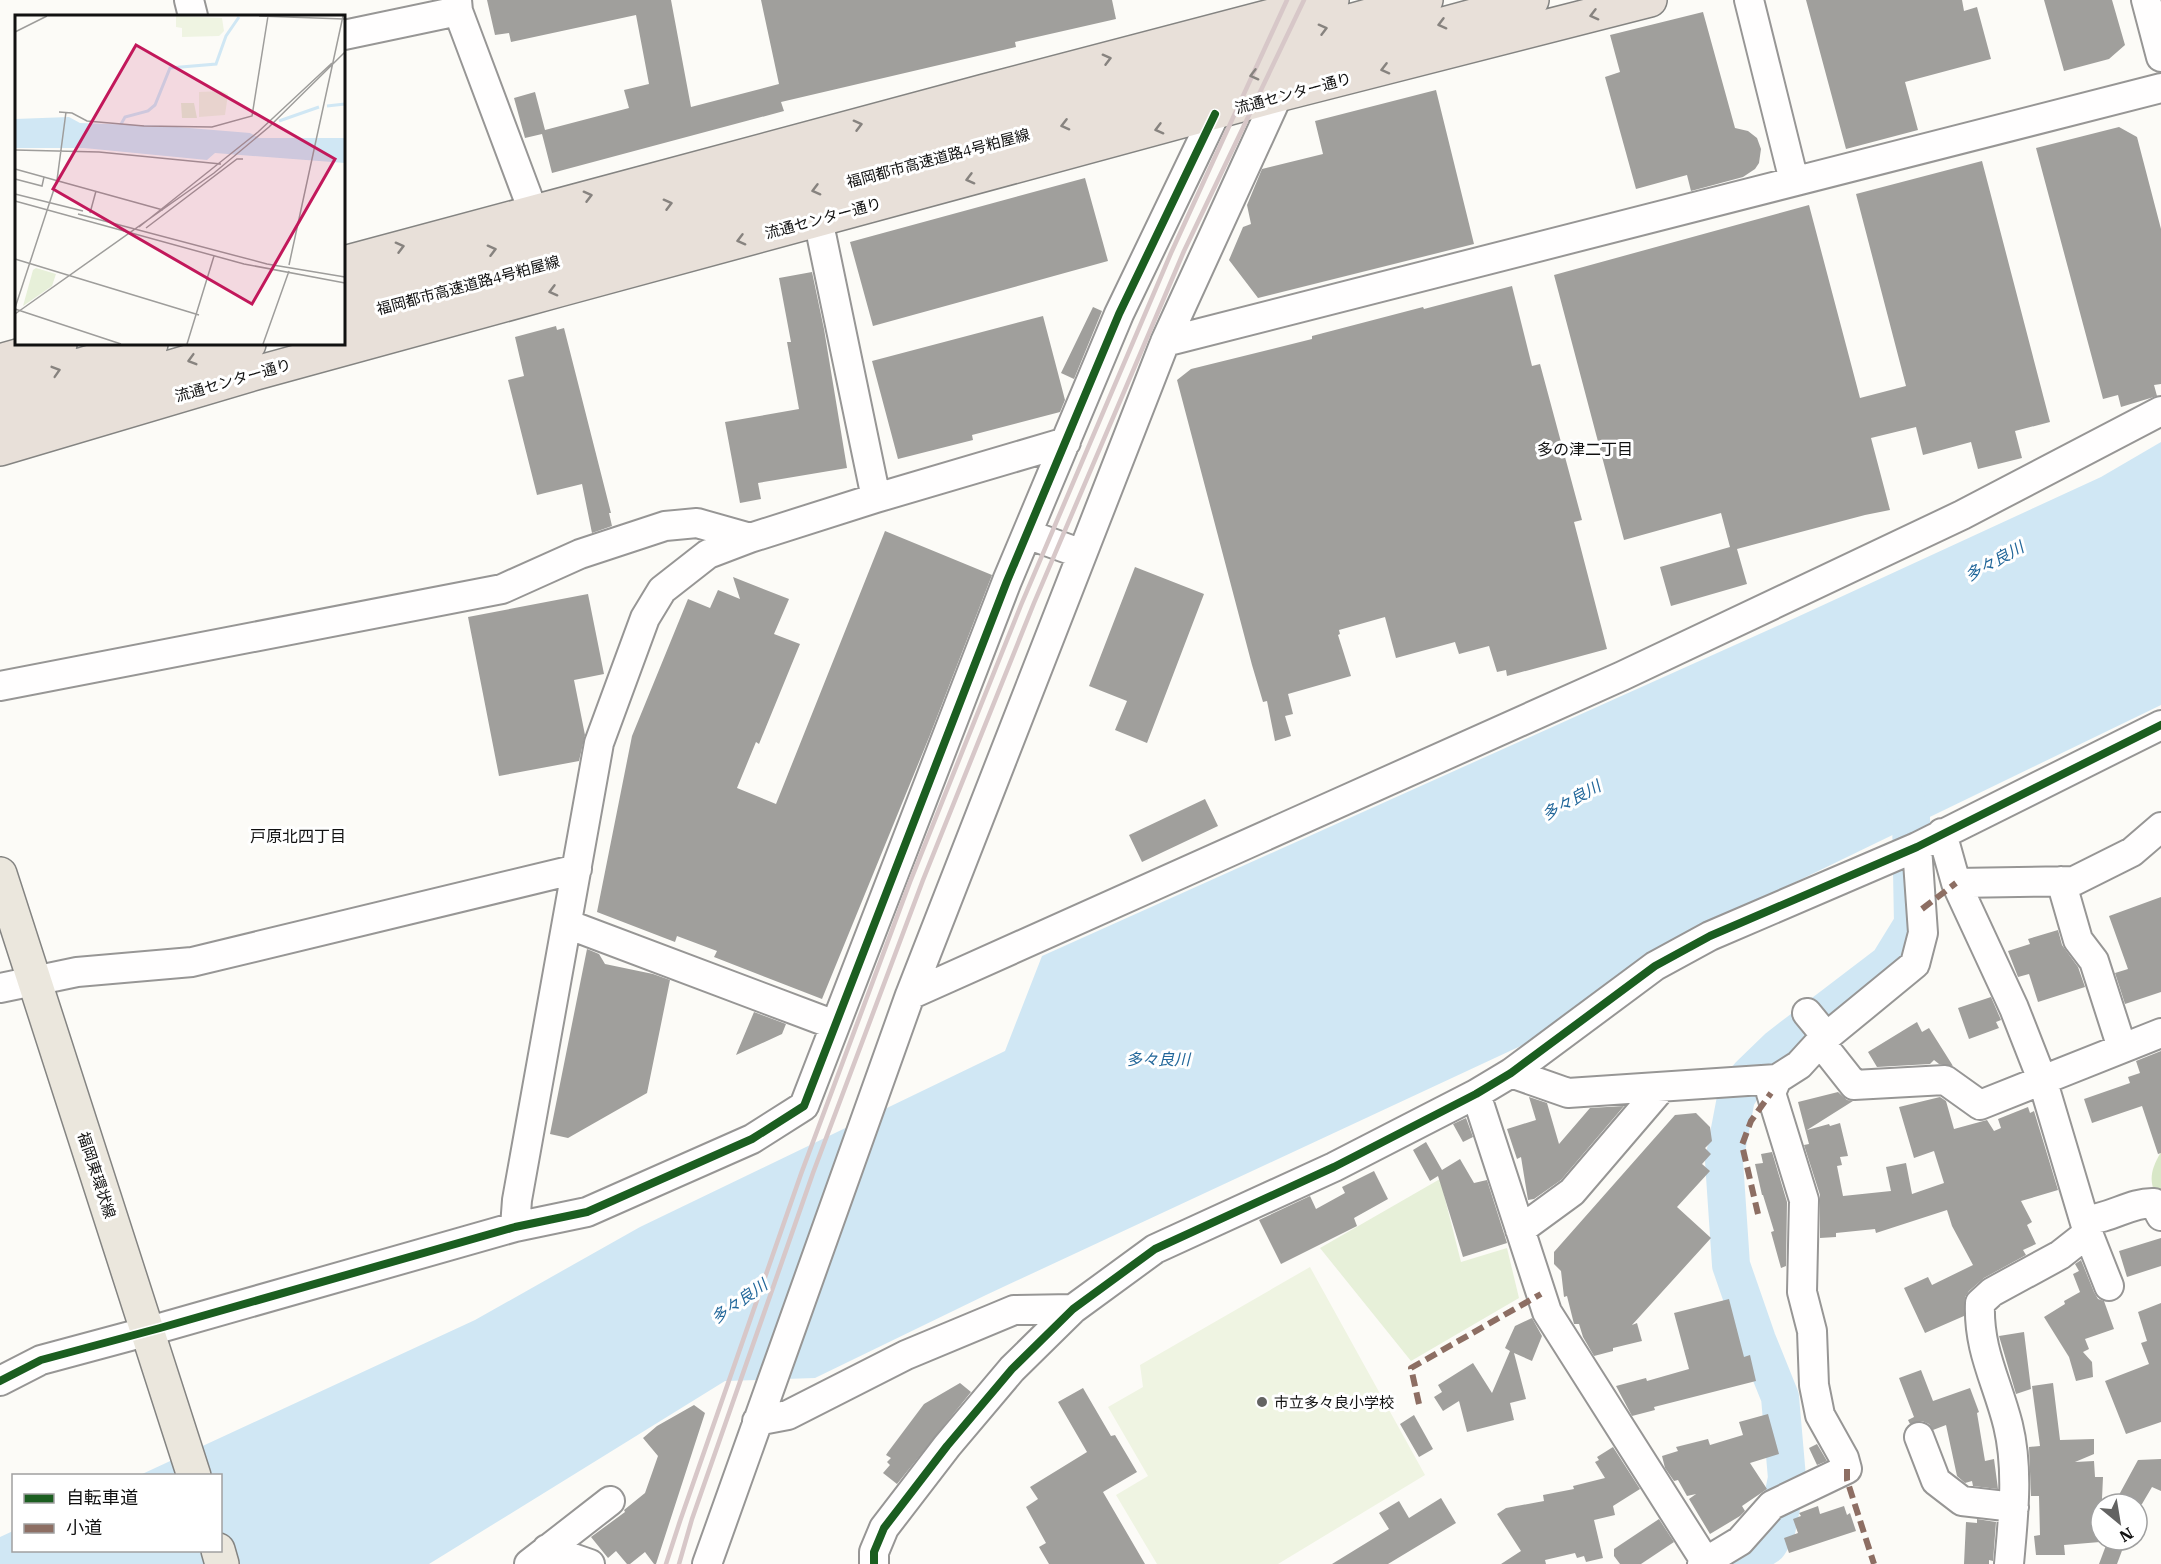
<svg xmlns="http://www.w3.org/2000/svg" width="2161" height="1564" font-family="'IBM Plex Serif','Noto Sans JP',serif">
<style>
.green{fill:#e7f0d9}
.forest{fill:#d8e7c7}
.pitch{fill:#eff4e2}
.water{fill:#d0e7f4}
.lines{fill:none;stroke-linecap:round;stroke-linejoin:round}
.river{stroke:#d0e7f4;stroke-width:38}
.building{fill:#a09f9c}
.minor-casing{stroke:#979695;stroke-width:32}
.major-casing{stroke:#848482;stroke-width:36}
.highway-casing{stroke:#848482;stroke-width:36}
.minor{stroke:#fffefe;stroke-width:28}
.major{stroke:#ebe7dd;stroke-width:33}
.highway{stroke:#e8e0d9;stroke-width:33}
.rail{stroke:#d7c7c8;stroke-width:4.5}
.quiet{stroke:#8d6e63;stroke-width:6;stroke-dasharray:12 6;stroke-linecap:butt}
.cycleway-casing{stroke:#fff;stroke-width:11}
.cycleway{stroke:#1b5e20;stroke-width:8}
.oneway{stroke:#87837f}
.poi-dot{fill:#636362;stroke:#fff;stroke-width:2}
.labels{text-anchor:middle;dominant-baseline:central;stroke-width:6;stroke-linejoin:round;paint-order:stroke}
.street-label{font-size:15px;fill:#111;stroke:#fff}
.poi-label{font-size:15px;fill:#111;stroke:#fff;text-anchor:start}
.neighbourhood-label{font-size:16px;fill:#111;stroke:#fff}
.water-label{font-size:16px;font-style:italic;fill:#22679a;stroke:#fff}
.inset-river{fill:none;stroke:#d0e7f4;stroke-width:3}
.inset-road{fill:none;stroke:#9e9d9b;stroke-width:1.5}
.view{fill:#c2185b;fill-opacity:0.15;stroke:#c2185b;stroke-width:3}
.inset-edge{fill:none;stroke:#111;stroke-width:3}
</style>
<rect width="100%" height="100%" fill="#fcfbf7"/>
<path class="green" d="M1440,1179L1461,1262L1507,1248L1519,1298L1411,1361L1320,1248Z"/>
<path class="forest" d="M2161,1152V1206C2149,1184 2148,1174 2161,1152Z"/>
<path class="pitch" d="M1310,1267L1425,1475L1278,1564H1157L1116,1495L1148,1476L1108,1407L1143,1387L1140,1365Z"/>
<path class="water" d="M2161,442V705L1676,940L1538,1038L986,1295L815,1378L725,1381L429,1564H0V1537L13,1531L14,1550H220V1476L140,1475L475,1320L640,1227L1005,1051L1042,956L1795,618L2101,477Z"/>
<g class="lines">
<path class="river" d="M1738,1564L1768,1545L1776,1532L1787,1478L1780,1397L1757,1340L1731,1265L1724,1161L1736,1098L1749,1076L1779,1047L1889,963L1913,924L1911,818L1899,778"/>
</g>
<path class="building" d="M487,0H671L691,107L779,84L761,0H1112L1116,19L1015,42L1016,47L781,102L784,111L552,173L542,134L525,138L514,98L535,92L545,130L629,108L624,90L649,84L636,15L511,42L509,33L495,35Z
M1806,0H1962L1964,11L1977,7L1991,59L1905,82L1918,130L1846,149Z
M2044,0H2112L2125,45L2109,59L2064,71Z
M1703,12L1735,128L1748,131L1757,138L1761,149L1759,163L1755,169L1743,177L1691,191L1687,175L1636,189L1605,77L1620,72L1610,35Z
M1436,90L1474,244L1258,298L1229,260L1243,227L1251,224L1247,205L1262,169L1323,154L1315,121Z
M2119,127L2137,137L2161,229V384L2154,385L2157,396L2121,407L2118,395L2103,399L2036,148Z
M1982,161L2050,422L2015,431L2022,458L1978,469L1971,442L1923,455L1916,427L1871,438L1890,510L1865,515L1737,549L1747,584L1671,606L1660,567L1730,547L1721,513L1624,540L1554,275L1809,205L1860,398L1906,386L1856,194Z
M1085,178L1108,261L873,326L850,242Z
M812,272L824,329L847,468L758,483L761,499L740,503L725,422L799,409L787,342H791L779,278Z
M1512,286L1532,366L1540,364L1582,520L1574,522L1607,649L1507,676L1506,670L1497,672L1489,646L1459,654L1455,642L1396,658L1385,617L1339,630L1340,634L1338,635L1351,676L1288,694L1293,714L1285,716L1291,736L1275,741L1267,701L1263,702L1252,665L1177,380L1191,369L1312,339V336L1423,307L1424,309Z
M1093,307L1102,311L1074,379L1061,373Z
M1043,316L1065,400L1060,412L972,435L973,440L898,459L872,361Z
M556,326L557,330L564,328L611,513H609L612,526L592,533L582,484L537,495L508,380L524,376L515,337Z
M885,531L992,575L930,735L822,999L714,957L717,951L677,936L675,942L597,912L632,736L688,599L710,608L718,590L740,599L733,577L789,599L774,634L800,644L759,744L756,742L737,788L776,804Z
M1135,567L1204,594L1147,743L1115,730L1127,701L1089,686Z
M588,594L604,674L574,680L585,735L579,761L499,776L468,617Z
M1205,799L1218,826L1142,862L1129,835Z
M2161,897V992L2125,1004L2115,973L2128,969L2109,916Z
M2058,930L2062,945L2078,967L2085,987L2038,1002L2029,974L2018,977L2008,951L2030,944L2028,939Z
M587,949L599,954L605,964L653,974L670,980L647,1093L568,1138L550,1134Z
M1991,997L2001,1020L1996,1022L1999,1028L1969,1039L1958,1008Z
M754,1012L786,1024L782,1034L736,1055Z
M1917,1022L1922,1032L1929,1028L1953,1066L1939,1064L1934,1060L1930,1064L1877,1067L1868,1052Z
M2161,1051V1153L2158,1154L2142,1106L2092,1123L2084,1099L2130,1083L2128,1077L2140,1073L2136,1061Z
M1838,1092L1847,1100L1853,1101L1807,1130L1829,1124L1830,1126L1840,1123L1848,1156L1840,1157L1842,1165L1837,1166L1843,1196L1891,1191L1886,1167L1906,1163L1912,1194L1944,1183L1934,1151L1914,1158L1899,1107L1940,1097L1946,1101L1954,1129L1987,1120L1994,1131L2001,1128L1998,1119L2028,1107L2030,1113L2034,1111L2058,1190L2021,1201L2032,1222L2027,1225L2036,1244L2023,1250L2026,1255L1984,1278L1969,1291L1965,1297L1964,1316L1925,1333L1904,1288L1928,1277L1932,1285L1973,1265L1952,1226L1947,1210L1876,1233L1875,1229L1836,1233V1237L1820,1238V1195L1804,1145L1809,1144L1798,1102Z
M1529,1097L1547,1103L1559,1144L1590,1108L1624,1106L1561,1180L1534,1199L1528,1200L1521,1157L1517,1159L1507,1129L1536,1120Z
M1696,1113L1710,1127L1712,1141L1705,1148L1711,1154L1702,1164L1710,1171L1677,1207L1711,1238L1632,1325L1637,1323L1642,1341L1613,1348V1351L1594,1356L1583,1337L1579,1324H1574L1567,1296L1564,1297L1561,1271L1554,1264V1252L1675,1115Z
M1466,1118L1473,1137L1463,1142L1453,1124Z
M1426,1142L1442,1170L1460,1159L1474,1183L1487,1180L1507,1243L1463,1257L1438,1176L1430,1181L1413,1150Z
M1772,1152L1787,1202L1786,1266L1781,1268L1771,1232L1774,1231L1763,1195H1762L1755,1164L1763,1163L1761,1154Z
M1374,1171L1388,1199L1354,1218L1357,1226L1281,1264L1259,1220L1310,1196L1316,1209L1345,1193L1342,1187Z
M2161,1238V1266L2127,1277L2119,1251Z
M2081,1260L2094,1292L2098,1299L2104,1301L2114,1329L2085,1339L2089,1349L2083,1352L2092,1362L2093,1377L2076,1381L2069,1357L2044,1317L2065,1304L2064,1301L2080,1292L2073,1274L2079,1271L2075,1264Z
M1729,1299L1744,1357L1750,1355L1756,1381L1654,1407L1655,1410L1632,1416L1616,1386L1646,1378L1647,1381L1689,1369L1674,1313Z
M2161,1303V1422L2126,1434L2105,1381L2149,1364L2141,1343L2147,1341L2138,1312Z
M1532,1318L1542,1336L1532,1361L1514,1353L1526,1399L1510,1403L1514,1420L1467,1432L1459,1401L1443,1411L1434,1397L1442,1392L1438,1385L1473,1363L1492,1393L1510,1351L1505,1348L1515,1326Z
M2024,1332L2031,1389L2016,1394L1999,1336Z
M1921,1370L1933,1401L1970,1388L1979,1412L1977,1413L1985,1461L1994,1459L1998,1489L1973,1486L1972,1481L1965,1483L1957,1476L1946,1425L1933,1430L1929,1424L1922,1421L1910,1424L1908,1420L1914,1417L1899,1378Z
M960,1383L971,1392L897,1484L883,1473L890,1465L887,1462L891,1458L886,1455L888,1452L924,1404Z
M2053,1383L2060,1440L2094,1439V1454L2075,1462L2094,1461L2095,1477H2103L2100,1542L2064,1545L2065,1555H2036L2034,1536L2040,1535L2039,1496H2031L2029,1447L2040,1446L2032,1386Z
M1083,1388L1111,1436L1115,1435L1137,1472L1103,1492L1145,1564H1049L1039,1547L1046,1543L1026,1507L1038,1499L1030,1487L1087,1452L1058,1402Z
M694,1405L705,1413L656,1564H654L645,1552L630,1564H627L616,1551L608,1558L591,1537L625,1512L624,1510L645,1493L658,1456L643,1438L657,1426Z
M1768,1414L1779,1454L1750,1463L1767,1489L1742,1506L1745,1511L1740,1516L1710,1534L1689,1499L1696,1494L1687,1496L1678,1480L1674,1481L1665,1468L1662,1456L1678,1451L1676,1447L1708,1439L1710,1445L1743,1435L1739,1422Z
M1414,1415L1433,1449L1419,1457L1400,1424Z
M1817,1444L1827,1461L1817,1465L1809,1448Z
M1613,1447L1640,1489L1613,1506L1615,1515L1594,1520L1603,1558L1586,1562L1584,1556L1577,1558L1575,1553L1545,1560L1546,1564H1501L1521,1551L1497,1514L1506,1508L1544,1501L1543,1495L1574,1489L1573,1486L1605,1478L1595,1462L1599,1460L1597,1457Z
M2161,1459V1491L2152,1487L2142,1504H2114L2138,1460Z
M1441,1498L1456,1523L1388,1564H1332L1389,1529L1379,1513L1399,1501L1409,1518Z
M1818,1506L1820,1514L1844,1506L1847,1515L1850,1513L1856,1531L1789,1553L1784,1538L1798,1533L1793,1519L1801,1516L1799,1513Z
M1659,1519L1674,1542L1641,1564H1620L1614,1556V1549Z
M1977,1519L1996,1522L1993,1561L1989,1560V1564H1964L1966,1522L1977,1523Z
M2108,1540H2126L2117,1564H2099Z"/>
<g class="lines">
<g class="minor-casing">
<path id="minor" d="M189,0L193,16
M457,0L458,11L533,211
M1749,0L1794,181
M2146,0L2161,57
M344,35L458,11
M818,219L876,498
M1165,342L2161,88
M1027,534L1082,554
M0,686L502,589L580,554L665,526L697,523L750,538
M1942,833L1956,883L2014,1008L2043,1082L2088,1233L2060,1255L1992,1292L1980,1303C1978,1350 1997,1381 2008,1425C2019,1470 2013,1519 2009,1564
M2061,881L2078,940L2094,961L2122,1048
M1956,883L2074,881L2132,852L2161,827
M567,924L835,1025
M0,988L77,972L192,962L577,869
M910,995L1622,676L1962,515L2161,411
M1807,1013L1826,1036
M1820,1042L1854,1085L1945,1080L1980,1105L2161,1033
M1511,1073L1568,1093L1777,1079L1799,1065L1820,1042L1915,964L1923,933L1917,847
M1476,1094L1547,1312L1707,1564
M2085,1220C2110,1219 2131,1202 2154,1203L2161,1216
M515,1227L517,1200L599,743L645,618L662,590L708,554L750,538L876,498L1066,442
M1520,1230L1572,1192L1662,1087
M2088,1233L2109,1286
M0,1381L41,1360L160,1328L515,1227L587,1212L752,1139L804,1106L1007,581L1119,314L1215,114
M757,1421L788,1415L906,1355L1014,1310L1073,1309
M1919,1437L1936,1481L1962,1501L2014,1507
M547,1549L590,1564
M529,1564L610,1501
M707,1564L910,995L1165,342L1278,95
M874,1564V1552L884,1528L947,1446L1012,1369L1073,1309L1155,1249L1334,1167L1476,1094L1511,1073L1655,966L1710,936L1917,847L2161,725
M1702,1564L1740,1541L1772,1505L1847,1469L1844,1458L1820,1415L1814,1385L1812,1331L1802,1292L1804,1200L1771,1093L1777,1079"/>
</g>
<g class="major-casing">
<path id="major" d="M0,874L194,1476
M218,1550L222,1564"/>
</g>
<g class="highway-casing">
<path id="highway" d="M344,263L985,91L1332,0
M344,290L1165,72L1426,0
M344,318L808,192L1171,98L1532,0
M0,361L60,344
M0,389L151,344
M0,417L249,344
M0,449L256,373L559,290L1278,95L1650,0"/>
</g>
<use href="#minor" class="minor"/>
<use href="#major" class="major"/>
<use href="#highway" class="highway"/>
<path class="rail" d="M666,1564L680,1521L801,1174L910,882L1021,605L1171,253L1287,0
M679,1564L692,1519L813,1173L923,880L1034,603L1184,251L1304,0"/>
<path class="quiet" d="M1922,909L1956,883
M1758,1214L1742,1145L1751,1121L1771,1093
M1419,1404L1411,1368L1541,1294
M1847,1469V1480L1874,1564"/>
<g class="cycleway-casing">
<path id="cycleway" d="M0,1381L41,1360L160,1328L515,1227L587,1212L752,1139L804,1106L1007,581L1119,314L1215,114
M874,1564V1552L884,1528L947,1446L1012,1369L1073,1309L1155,1249L1334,1167L1476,1094L1511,1073L1655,966L1710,936L1917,847L2161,725"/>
</g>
<use href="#cycleway" class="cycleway"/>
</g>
<defs><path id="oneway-chevron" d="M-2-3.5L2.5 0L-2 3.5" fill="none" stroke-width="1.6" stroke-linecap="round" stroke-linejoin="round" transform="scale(1.5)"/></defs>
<g class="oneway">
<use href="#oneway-chevron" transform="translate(1594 15) rotate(165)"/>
<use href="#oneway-chevron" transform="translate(1442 24) rotate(165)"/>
<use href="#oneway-chevron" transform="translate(1323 29) rotate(-15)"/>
<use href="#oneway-chevron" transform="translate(1107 59) rotate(-15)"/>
<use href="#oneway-chevron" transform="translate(1385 69) rotate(166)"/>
<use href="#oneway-chevron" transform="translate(1254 75) rotate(165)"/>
<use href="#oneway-chevron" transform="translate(858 125) rotate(-15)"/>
<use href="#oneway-chevron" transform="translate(1065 125) rotate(166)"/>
<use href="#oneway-chevron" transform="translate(1159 129) rotate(165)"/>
<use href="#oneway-chevron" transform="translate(970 179) rotate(165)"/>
<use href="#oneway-chevron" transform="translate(816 190) rotate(165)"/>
<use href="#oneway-chevron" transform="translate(588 196) rotate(-15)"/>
<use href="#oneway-chevron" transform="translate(668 204) rotate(-15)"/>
<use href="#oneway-chevron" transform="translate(741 240) rotate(165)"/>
<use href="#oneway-chevron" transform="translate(400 247) rotate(-15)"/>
<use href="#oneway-chevron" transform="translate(492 250) rotate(-15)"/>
<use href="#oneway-chevron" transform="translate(553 291) rotate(165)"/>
<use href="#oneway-chevron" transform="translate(192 360) rotate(164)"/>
<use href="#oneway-chevron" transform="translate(56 371) rotate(-17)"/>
</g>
<circle class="poi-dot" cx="1262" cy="1402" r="6"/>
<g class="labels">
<g class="street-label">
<text transform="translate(1293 93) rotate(-15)">流通センター通り</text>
<text transform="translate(938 158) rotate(-15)">福岡都市高速道路4号粕屋線</text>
<text transform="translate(823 218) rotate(-15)">流通センター通り</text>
<text transform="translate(468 285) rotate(-15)">福岡都市高速道路4号粕屋線</text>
<text transform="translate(233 380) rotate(-16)">流通センター通り</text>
<text transform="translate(97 1175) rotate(72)">福岡東環状線</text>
</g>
<g class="poi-label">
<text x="1274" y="1402">市立多々良小学校</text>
</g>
<g class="neighbourhood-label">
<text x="1585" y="449">多の津二丁目</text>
<text x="298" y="836">戸原北四丁目</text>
</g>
<g class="water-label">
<text transform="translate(1994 561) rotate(-29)">多々良川</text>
<text transform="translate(1571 800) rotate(-29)">多々良川</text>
<text x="1158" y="1059">多々良川</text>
<text transform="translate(739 1301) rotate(-35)">多々良川</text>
</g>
</g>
<g transform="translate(15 15)">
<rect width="330" height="330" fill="#fcfbf7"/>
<path d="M166,88H179L182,103H167ZM21,253L41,259L37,271L8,291L18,255Z" fill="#e7f0d9"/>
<path d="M161,1L207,3L209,16L204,21L167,22V13L161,12ZM207,76L213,79L210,100L184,102V77Z" fill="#eff4e2"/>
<path d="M54,102L65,108L150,111L235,118L244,123H330V148L200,138L192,145L69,133H0V104Z" fill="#d0e7f4"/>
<path class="inset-river" d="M312,91L330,89M264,106L304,92M105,111L110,102L133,96L140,90L155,53L201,49L211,21L224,2"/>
<path class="inset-road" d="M244,1L329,4M0,17L32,1M44,97L57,98L72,106L129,111L197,112L237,101L253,1M0,135L84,137L206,149M0,154L148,195M0,164L27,171L29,162M0,179L68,196M0,186L229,249L330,268M75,198L81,176M63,199L252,249L330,262M124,212L243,117L317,48M131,213L222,144H228M0,244L184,300M274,250L328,1M0,293L42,165L51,97M0,294L106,329M0,299L199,158L254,112L330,37M172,329L199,241M248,329L274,256"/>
<path class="view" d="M121,30L320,144L237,289L38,174Z"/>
<rect width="330" height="330" class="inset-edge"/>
</g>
<rect x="12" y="1474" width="210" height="78" fill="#ffffff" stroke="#a0a0a0" stroke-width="1.5"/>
<rect x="24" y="1494" width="30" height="9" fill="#1b5e20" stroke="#a0a0a0" stroke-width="1.5"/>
<text x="66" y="1504" font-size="18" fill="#111111">自転車道</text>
<rect x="24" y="1524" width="30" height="9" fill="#8d6e63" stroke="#a0a0a0" stroke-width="1.5"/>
<text x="66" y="1534" font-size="18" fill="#111111">小道</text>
<g transform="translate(2119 1522) rotate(150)"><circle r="28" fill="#ffffff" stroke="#a0a0a0" stroke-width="1.5"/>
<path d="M0-4.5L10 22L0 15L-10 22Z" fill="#636362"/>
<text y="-9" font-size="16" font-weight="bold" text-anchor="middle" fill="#111111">N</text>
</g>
</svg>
